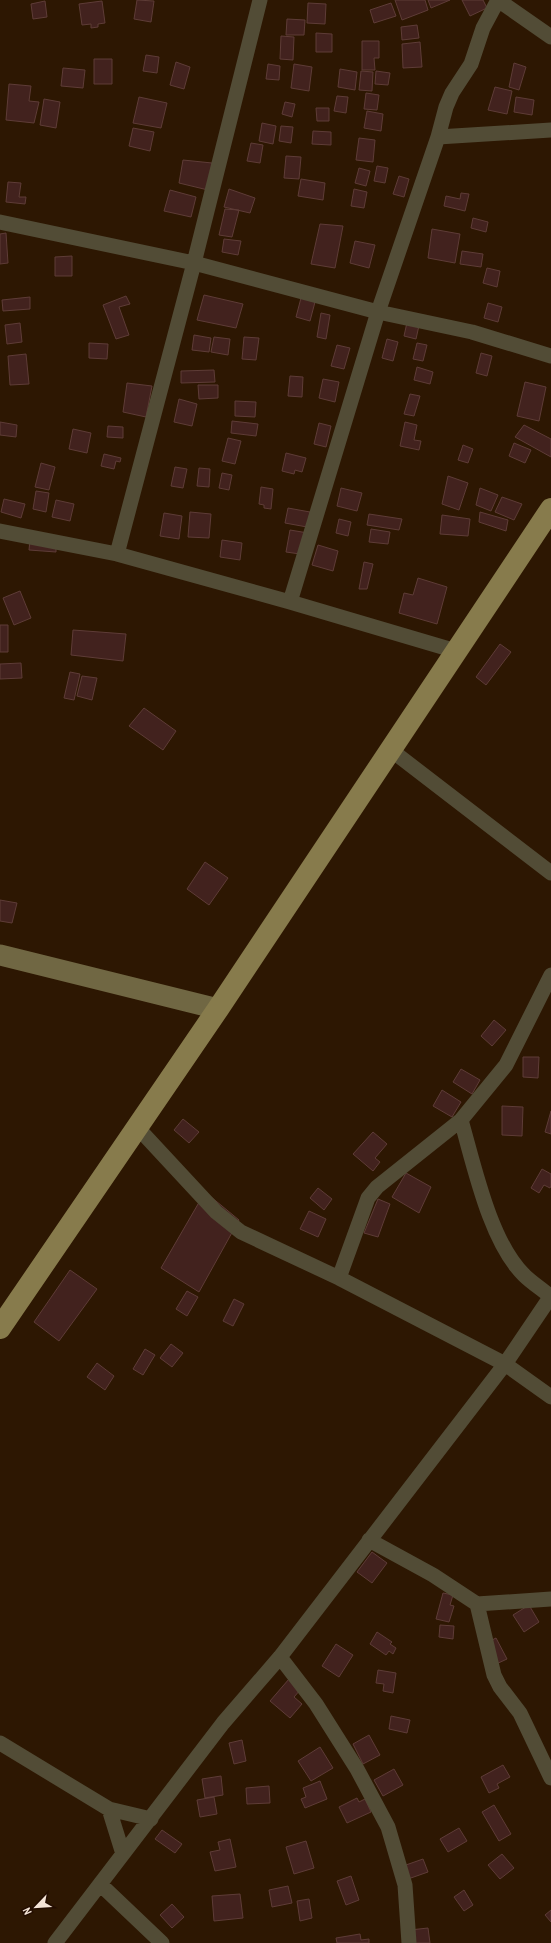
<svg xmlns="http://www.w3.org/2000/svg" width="551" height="1943" font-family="'Archivo Narrow',sans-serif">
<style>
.building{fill:#42221e;stroke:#5e3c37}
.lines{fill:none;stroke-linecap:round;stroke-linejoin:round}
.street{stroke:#524c36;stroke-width:15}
.secondary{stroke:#706743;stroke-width:21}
.primary{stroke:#877b4c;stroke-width:22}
</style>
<rect width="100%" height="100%" fill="#2d1702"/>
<path class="building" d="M137,0L154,1L151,22L134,19Z
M395,0H425L428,10L402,20Z
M428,0H450L431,8Z
M462,0H483L487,8L470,16Z
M45,1L47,17L33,19L31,4Z
M102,1L105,23L98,24V27L91,28V24L82,25L79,4Z
M308,3L326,4L325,24L307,23Z
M391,3L396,16L374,23L370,10Z
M287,19L305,20L304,35H286Z
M417,25L419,38L402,40L401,27Z
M316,33L332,34V52H316Z
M281,36L294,37L293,60L280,59Z
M362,41H379V58H374L375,70H362Z
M420,42L422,67L403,68L402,44Z
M146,55L159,57L157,73L143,71Z
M94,59H112V84H94Z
M176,62L190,67L184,89L170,85Z
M514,63L526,67L519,90L509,87Z
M268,64L280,66L279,80L266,79Z
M294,64L312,67L309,91L291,88Z
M63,68L85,70L83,88L61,86Z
M340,69L357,72L355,90L338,87Z
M361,71L373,72L372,91L359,90Z
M376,71L390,73L388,85L375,84Z
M9,84L31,86L29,101L39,102L34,123L6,120Z
M495,87L512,91L507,114L488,110Z
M366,93L379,95L377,110L364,109Z
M337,96L348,97L346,113L334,111Z
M139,97L167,103L161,128L133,123Z
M516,97L534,100L532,115L514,112Z
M44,99L60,102L56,128L40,125Z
M285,102L295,104L292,117L282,114Z
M316,108H329V121H317Z
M367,111L383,114L381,131L364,128Z
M262,123L276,126L273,144L259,141Z
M281,126L293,127L291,143L279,141Z
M133,128L154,132L150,151L129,146Z
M313,131L331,132V145L312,144Z
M359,138L375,140L373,162L356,160Z
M251,143L263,145L260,163L247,161Z
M286,156L301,157L299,179L284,178Z
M183,160L212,163L208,190L179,183Z
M377,166L388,168L385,183L374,181Z
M359,168L370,171L366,186L355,183Z
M399,176L409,179L404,197L393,194Z
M301,179L325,183L323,200L298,196Z
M8,182L21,183L19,197H26L25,204L6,202Z
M229,189L255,198L250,213L224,207Z
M354,189L367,192L364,208L351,206Z
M170,190L196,197L191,217L164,211Z
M461,193L469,194L465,211L444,206L446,196L460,199Z
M225,209L239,210L232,237L219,235Z
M473,218L488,222L486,232L471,228Z
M320,224L343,226L335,268L311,264Z
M432,229L460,234L455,263L428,258Z
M6,233L8,263L0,264V234Z
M224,239L241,241L238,255L222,252Z
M355,241L375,245L369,268L350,263Z
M462,251L483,254L481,267L460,264Z
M72,256V276H55V257Z
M487,268L500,271L497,287L483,283Z
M204,295L243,304L236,328L197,320Z
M126,296L130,304L119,307L129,335L116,339L103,305Z
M30,297V309L3,311L2,300Z
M301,298L315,302L310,321L296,317Z
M488,303L502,307L498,322L484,318Z
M321,313L330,315L326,339L317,337Z
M408,318L420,321L416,339L404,336Z
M20,323L22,342L7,344L5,325Z
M194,335L211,338L209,352L192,350Z
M214,337L230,339L228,355L211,352Z
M244,337L259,338L256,360L242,359Z
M387,339L398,342L393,361L382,358Z
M89,343L108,344L107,359L89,358Z
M417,343L427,345L423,361L413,359Z
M337,345L350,348L344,369L331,366Z
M481,353L492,356L487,376L476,373Z
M26,354L29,384L10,385L8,356Z
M417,367L433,372L430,384L414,380Z
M214,370L215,382L181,383V371Z
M290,376L303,377L302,397L288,396Z
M323,379L339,382L335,402L319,398Z
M525,382L546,387L539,421L517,416Z
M127,383L152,386L146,417L123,412Z
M198,385H218V398L199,399Z
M410,394L420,396L414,416L404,414Z
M179,399L197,404L192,426L174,422Z
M235,401L256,402L255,417L235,416Z
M232,421L258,424L256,436L231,433Z
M0,422L17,425L16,437L0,435Z
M405,422L417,425L414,440L421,441L419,450L400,446Z
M319,423L331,426L326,447L314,444Z
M524,425L551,439V457L515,437Z
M108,426L123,427V438L107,437Z
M73,429L91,433L87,453L69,449Z
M228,438L241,441L235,464L222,461Z
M514,443L531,450L525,463L509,456Z
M463,445L473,449L468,463L458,460Z
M286,453L306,458L302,472L295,470L294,474L282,471Z
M104,454L121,458L120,462L116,461L114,469L101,466Z
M41,463L55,467L49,490L35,487Z
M175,467L187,469L183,488L171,486Z
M199,468L210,469L209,487L197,486Z
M222,473L232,475L229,490L219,488Z
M448,476L468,483L459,510L442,504Z
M261,487L273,489L271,509L264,508V505L259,504Z
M341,488L362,493L357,511L337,506Z
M480,488L498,495L491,511L476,505Z
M36,491L49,493L46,512L33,509Z
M502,497L522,504L514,520L495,512Z
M4,499L25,504L21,518L1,512Z
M56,500L74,504L70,521L52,517Z
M288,508L310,512L307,527L285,523Z
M190,512L211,514L209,538L188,537Z
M480,512L508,520L506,531L479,522Z
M164,513L182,516L179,539L160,536Z
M369,514L402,519L399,530L367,525Z
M442,515L470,519L468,536L440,534Z
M339,519L351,522L348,536L336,533Z
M371,529L390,532L388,544L369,542Z
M290,530L308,533L300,554L286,552Z
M30,540L56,543V552L29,550Z
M222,540L242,543L240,560L220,557Z
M318,545L338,551L333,571L312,565Z
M364,562L373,564L367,589H359Z
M418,578L447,587L437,624L399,613L404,593L413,595Z
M20,591L31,618L14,625L3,598Z
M0,625H8V652H0Z
M73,630L126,634L123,661L71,655Z
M500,644L511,652L486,685L476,677Z
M21,663L22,678L0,679V664Z
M70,672L80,674L74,700L64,698Z
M82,676L97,678L92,700L77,696Z
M144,708L176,731L163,750L129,726Z
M205,862L228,878L209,905L187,889Z
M0,900L17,903L12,923L0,921Z
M494,1020L506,1030L492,1046L481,1036Z
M523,1057H539L538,1078L523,1077Z
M461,1069L480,1080L472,1094L453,1082Z
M442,1090L461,1102L452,1117L433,1106Z
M502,1106L523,1107L522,1136L502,1135Z
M551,1111V1134L545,1132Z
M183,1119L199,1132L189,1143L174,1130Z
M373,1132L387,1144L375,1158L380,1162L373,1171L353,1154Z
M542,1169L551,1174V1186L550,1188L544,1185L539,1193L531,1188Z
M406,1173L431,1187L419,1213L392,1197Z
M318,1188L332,1199L324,1210L310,1198Z
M205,1192L239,1220L199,1292L161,1268Z
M378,1199L390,1204L378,1237L364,1233Z
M309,1211L326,1219L318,1237L300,1229Z
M70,1270L97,1289L59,1341L34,1322Z
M187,1291L198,1297L187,1316L176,1309Z
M234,1299L244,1304L233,1326L223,1321Z
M171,1344L183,1353L172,1367L160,1358Z
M145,1349L155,1355L143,1375L133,1369Z
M97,1363L114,1376L105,1390L87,1377Z
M372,1552L387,1563L372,1583L357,1572Z
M443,1593L453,1595L450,1605L454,1606L449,1622L436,1619Z
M529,1605L539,1622L524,1632L513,1615Z
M440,1625L454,1626L453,1639L439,1637Z
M377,1632L392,1642L390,1644L396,1648L393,1654L389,1651L386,1655L370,1644Z
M496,1638L507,1659L494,1665L484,1644Z
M336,1644L353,1655L339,1677L322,1666Z
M378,1670L396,1673L393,1693L383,1691L384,1684L376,1683Z
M289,1679L301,1689L294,1697L302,1704L290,1718L270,1701Z
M391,1716L410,1720L407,1733L389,1729Z
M369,1735L380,1755L363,1764L353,1744Z
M242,1740L246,1761L234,1764L229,1743Z
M320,1747L333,1768L311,1781L298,1761Z
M503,1765L510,1777L497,1784L499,1788L489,1793L481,1777Z
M394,1769L403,1785L383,1796L374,1780Z
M221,1776L223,1795L205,1798L202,1779Z
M320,1781L327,1799L305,1808L301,1799L306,1797L303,1788Z
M269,1786L270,1803L247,1804L246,1788Z
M214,1797L217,1814L200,1817L197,1800Z
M357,1798L359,1802L365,1799L371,1812L347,1823L339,1807Z
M494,1805L511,1834L499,1841L482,1812Z
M459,1828L467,1841L448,1852L440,1839Z
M162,1830L182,1844L175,1853L155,1839Z
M230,1839L236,1867L215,1871L210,1852L220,1850L218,1842Z
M306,1841L314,1868L294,1874L286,1847Z
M502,1854L514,1868L500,1879L488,1865Z
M423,1859L428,1872L408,1879L403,1866Z
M351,1876L359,1900L346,1905L337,1881Z
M288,1886L292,1903L272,1907L269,1890Z
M464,1890L473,1905L464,1911L454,1897Z
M240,1894L243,1918L214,1921L212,1896Z
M309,1899L312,1918L300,1921L297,1901Z
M172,1904L184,1917L172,1928L160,1915Z
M551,1910V1922L545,1915Z
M428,1928L430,1943H412L410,1930Z
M360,1934L361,1940L369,1939V1943H337L336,1938Z"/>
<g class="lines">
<path class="street" d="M498,0L551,37
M438,137L551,130
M0,222L194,263L378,312L472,332L551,356
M0,531L117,554L290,602L456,651
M117,554L194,263L260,0
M290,602L378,312L438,137L446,107L452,93L471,64L483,28L498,0
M391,750L551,873
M461,1120C474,1165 490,1242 524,1275C532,1283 542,1289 551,1297
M138,1128L216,1212L241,1232L339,1278L505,1364L551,1397
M339,1278L368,1198L377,1187L461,1120L506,1065L551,975
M369,1540L433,1575L477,1604L494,1675L500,1687L520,1713L551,1778
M477,1604L551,1599
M280,1657L316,1704L357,1769L388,1827L405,1885L409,1943
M0,1743L109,1809L151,1819
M109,1809L123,1854
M100,1884L162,1943
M55,1943L223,1723L280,1657L505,1364L551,1296"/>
<path class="secondary" d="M0,955L218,1009"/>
<path class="primary" d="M0,1328L218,1009L551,509"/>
</g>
<g transform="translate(36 1907) rotate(245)" stroke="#230d00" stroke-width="3" paint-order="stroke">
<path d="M0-3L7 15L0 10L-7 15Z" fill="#f4e4d7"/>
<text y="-6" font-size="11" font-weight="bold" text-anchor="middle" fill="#f4e4d7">N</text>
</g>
</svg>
